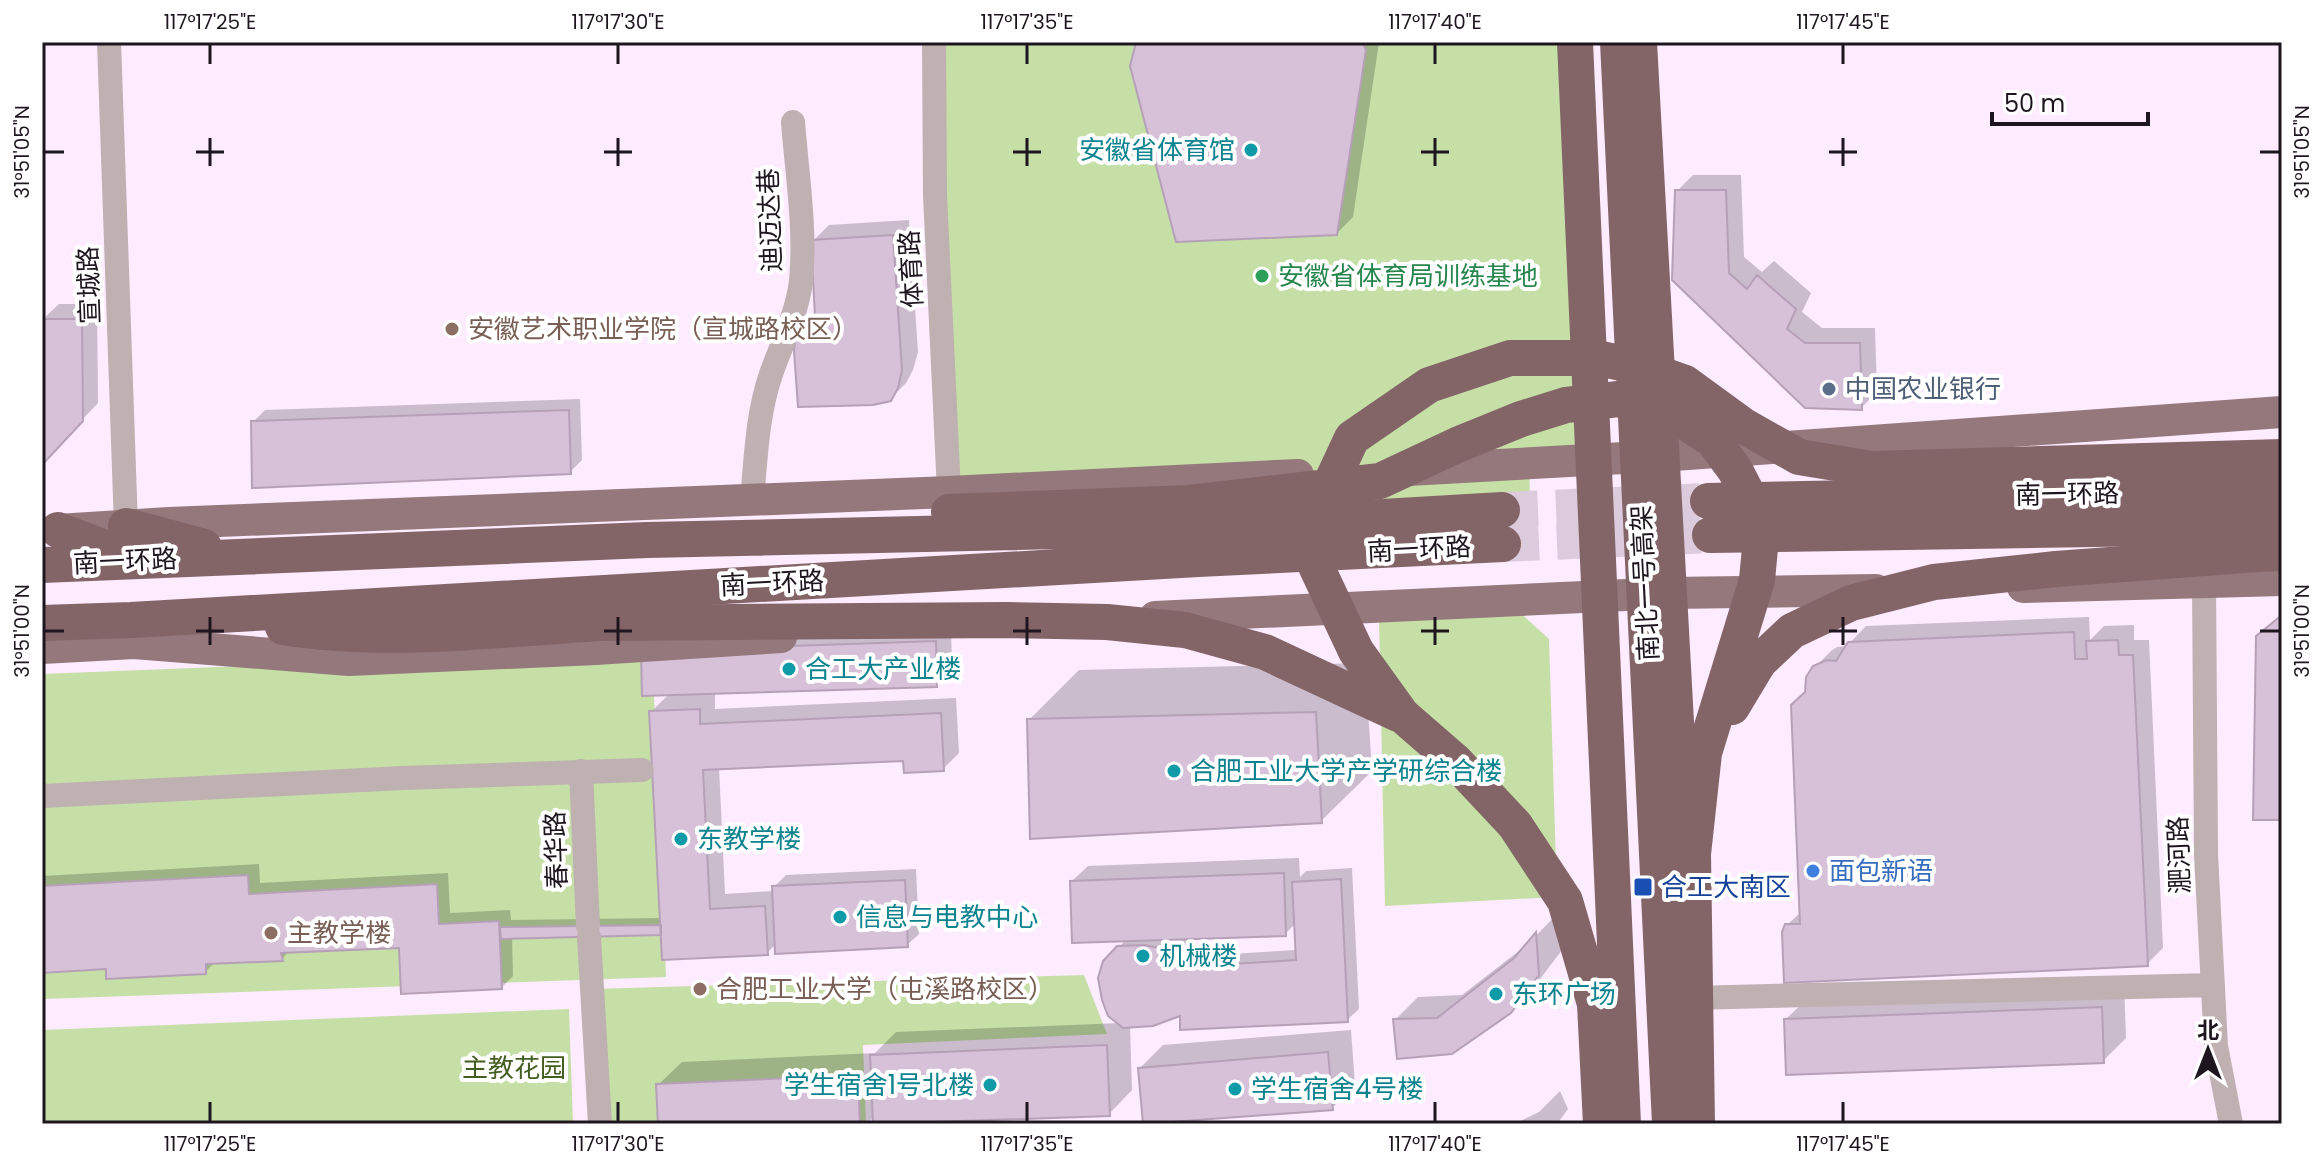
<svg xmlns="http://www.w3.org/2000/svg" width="2324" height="1166" font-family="Poppins,'Noto Sans SC',sans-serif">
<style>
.green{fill:#c5dfa7}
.shadow{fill:#0003;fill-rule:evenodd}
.building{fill:#d7c1d9;stroke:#b5a0b8;stroke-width:2}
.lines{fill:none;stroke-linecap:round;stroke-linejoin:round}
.highway-tunnel{stroke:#dccbdd;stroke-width:36;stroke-dasharray:36 18;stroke-linecap:butt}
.minor{stroke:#bfb0b1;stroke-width:24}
.major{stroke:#94787b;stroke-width:32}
.highway{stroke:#846567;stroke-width:36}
.highway-bridge{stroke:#846567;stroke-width:36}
.ticks{fill:none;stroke:#1e161f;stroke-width:3}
.culture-dot{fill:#0f9aa8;stroke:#fff;stroke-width:3}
.leisure-dot{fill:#2e9e5b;stroke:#fff;stroke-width:3}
.education-dot{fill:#8d6e63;stroke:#fff;stroke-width:3}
.service-dot{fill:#5c6f8a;stroke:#fff;stroke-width:3}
.shop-dot{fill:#3f7fe0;stroke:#fff;stroke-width:3}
.transit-dot{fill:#1a4fb4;stroke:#fff;stroke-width:3}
.labels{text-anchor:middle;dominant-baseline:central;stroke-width:8;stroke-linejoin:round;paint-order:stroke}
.culture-label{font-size:26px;fill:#0d838f;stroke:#fff;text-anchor:start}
.street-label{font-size:26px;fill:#1e161f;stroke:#fff}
.leisure-label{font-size:26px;fill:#27864d;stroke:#fff;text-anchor:start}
.education-label{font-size:26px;fill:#785e54;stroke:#fff;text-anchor:start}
.service-label{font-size:26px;fill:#4e5e75;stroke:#fff;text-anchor:start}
.shop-label{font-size:26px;fill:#366cbe;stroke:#fff;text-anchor:start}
.transit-label{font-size:26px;fill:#164399;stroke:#fff;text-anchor:start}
.park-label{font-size:26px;fill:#465d22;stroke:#fff}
.neatline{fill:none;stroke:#1e161f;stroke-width:3}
.ticks-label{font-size:20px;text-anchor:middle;fill:#1e161f}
</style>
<rect width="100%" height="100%" fill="#fdebff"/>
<path class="green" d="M934,42H1575L1593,459L1529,464L1530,495L956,523Z
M1516,609L1549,639L1557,897L1385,906L1379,619Z
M652,650L666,977L42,999V674Z
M1084,975L1107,1034L863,1045L866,1124H599L592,989Z
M569,1009L573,1124H42V1030Z"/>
<path class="shadow" d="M1138,42H1379L1353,217L1337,233Z
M1693,175H1741L1744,257L1762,272L1774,261L1811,293L1802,312L1822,328H1875L1877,392L1861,408L1806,406L1677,191Z
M909,220L918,352L913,370L906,383L890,399L817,316L813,241L829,225Z
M59,304H97L98,403L42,462L43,319Z
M580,399L582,460L570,472L253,422L265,410Z
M2089,617L2090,640L2104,626L2134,625V640H2149L2163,948L2147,964L1787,925L1801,912L1807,692L1815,667L1831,651L1837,647L1847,646L1866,626Z
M951,626L952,669L937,685L715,692V709L956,698L959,753L943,769L905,759L719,767L725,894L774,891V887L786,875L916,869L919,934L907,945L777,943L767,953L663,933L512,936L513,976L502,987L401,946L290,950L282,959L215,962L205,972L108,967L42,971V876L259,864L260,883L448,873L450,913L510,910L511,920L662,918L651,712L670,693L643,651Z
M1365,663L1372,771L1321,821L1029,720L1079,670Z
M1299,858L1300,877L1306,871L1352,868L1359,1009L1347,1020L1182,1013L1130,1025L1132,1090L1109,1114L875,1116L867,1124H660L658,1085L682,1062L875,1053L896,1032L1121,1023L1104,962L1127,939L1072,881L1088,866ZM1296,923L1297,950L1197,956L1186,937L1285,934Z
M1559,912L1562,950L1534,987L1510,1012L1452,1052L1395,1020L1418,997L1462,995L1528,944Z
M2124,984L2126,1038L2103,1061L1786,1019L1810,996Z
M1351,1030L1355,1085L1332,1108L1140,1068L1163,1045Z
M1560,1091L1568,1109L1557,1124H1514L1539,1112Z"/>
<path class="building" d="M1136,42H1362L1366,50L1337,235L1176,242L1130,66Z
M1675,190H1726L1729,273L1747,289L1757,275L1796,309L1787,329L1805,343H1860L1862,410L1805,408L1672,280Z
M893,235L902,370L898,388L891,401L873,405L798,407L794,351L796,334L815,317L811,240Z
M42,319H82L83,421L42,465Z
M569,410L571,474L252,488L251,421Z
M2282,615V820H2253L2256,636Z
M2074,632L2075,659H2087L2086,641L2118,640L2119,655H2133L2148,966L1784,983L1782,932L1785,924H1800L1791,705L1805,692L1806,677L1813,666L1827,660L1836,661L1848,642Z
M936,641L937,687L642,696L641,651Z
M700,709V724L941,713L944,771L904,773L903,761L703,770L710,909L765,906L768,955L662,960L649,711Z
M1316,712L1322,823L1030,839L1027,719Z
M1284,873L1286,936L1072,943L1070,881Z
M248,875L249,894L437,884L439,924L499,921L502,989L401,994L399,948L281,953L283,961L206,964V974L106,979V969L42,973V886Z
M1341,879L1348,1022L1180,1030V1016L1153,1026L1123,1028L1108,1016L1102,1000L1098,978L1103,961L1117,946L1144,945L1176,951L1185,967L1296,960L1292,882Z
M905,880L908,947L775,954L772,886Z
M661,925V935L501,939L500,927Z
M1536,932L1539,975L1511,1013L1452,1054L1397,1059L1393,1019L1437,1018L1514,958Z
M2102,1007L2104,1063L1786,1075L1784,1019Z
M1107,1045L1110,1116L873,1124L870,1055Z
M1328,1052L1333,1110L1143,1124L1138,1068Z
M858,1075L860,1124H658L656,1084Z"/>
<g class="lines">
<path class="highway-tunnel" d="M1502,510L1708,501
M1503,544L1710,535"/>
<path class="minor" d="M109,42L126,526
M934,42L935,195L949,492
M752,500C756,457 757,415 771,374C782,343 797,314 801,281C806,229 797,174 793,122
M2204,583L2206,854L2216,1046L2231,1124
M581,771L588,926
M42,796L403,778L642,770
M589,937L600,1124
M1691,998L2213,985"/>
<path class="major" d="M1408,470L1660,456L2282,412
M57,530L169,523L949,492L1298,475
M2023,587L2282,580
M1155,617L1669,593L1876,590
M42,648L134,643L349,660L596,649L781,637"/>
<path class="highway" d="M1575,42L1623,1124
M1639,42L1683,851
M1708,501L2157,492L2282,487
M126,526L204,547
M58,530L123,555
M1710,535L2155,528L2282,522
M2258,554L2282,553
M42,565L647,540L1195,528L1502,510
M42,623L131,620L1198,559L1503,544
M283,627C387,644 496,629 601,623"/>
<path class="highway-bridge" d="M1618,42L1670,1124
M949,512L1189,503L1380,481L1457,445L1521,419L1566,405L1627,398L1673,414L1713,440L1735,470L1753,505L1760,548L1757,580L1704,753L1693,854L1697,1124
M601,623L1007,620L1107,622L1185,630L1265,652L1398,714
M1732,707L1759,662L1792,631L1851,603L1934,582L2056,569L2258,554
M1601,1124L1595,1004L1565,901L1515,825L1455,761L1402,715L1356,651L1316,566L1324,498L1352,438L1429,385L1510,358H1597L1640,367L1685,383L1744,426L1799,457L1872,469L2282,457"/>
</g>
<path class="ticks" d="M210,44V64M618,44V64M1027,44V64M1435,44V64M1843,44V64M210,138V166M618,138V166M1027,138V166M1435,138V166M1843,138V166M44,152H64M196,152H224M604,152H632M1013,152H1041M1421,152H1449M1829,152H1857M2260,152H2280M210,617V645M618,617V645M1027,617V645M1435,617V645M1843,617V645M44,631H64M196,631H224M604,631H632M1013,631H1041M1421,631H1449M1829,631H1857M2260,631H2280M210,1102V1122M618,1102V1122M1027,1102V1122M1435,1102V1122M1843,1102V1122"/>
<g class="culture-dot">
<circle cx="1251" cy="150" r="8"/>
<circle cx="789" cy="669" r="8"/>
<circle cx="1174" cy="771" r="8"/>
<circle cx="681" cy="839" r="8"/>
<circle cx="840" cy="917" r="8"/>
<circle cx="1143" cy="956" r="8"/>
<circle cx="1496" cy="994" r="8"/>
<circle cx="990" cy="1085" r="8"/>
<circle cx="1235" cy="1089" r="8"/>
</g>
<circle class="leisure-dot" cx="1262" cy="276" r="8"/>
<g class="education-dot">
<circle cx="452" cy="329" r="8"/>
<circle cx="271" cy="933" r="8"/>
<circle cx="700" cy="989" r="8"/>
</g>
<circle class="service-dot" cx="1829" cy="389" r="8"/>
<circle class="shop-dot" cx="1813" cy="871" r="8"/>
<rect class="transit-dot" x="1633" y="877" width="20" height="20" rx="4"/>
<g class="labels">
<g class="culture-label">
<text x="1235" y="150" text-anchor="end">安徽省体育馆</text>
<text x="805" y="669">合工大产业楼</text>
<text x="1190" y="771">合肥工业大学产学研综合楼</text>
<text x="697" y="839">东教学楼</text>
<text x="856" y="917">信息与电教中心</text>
<text x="1159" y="956">机械楼</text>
<text x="1512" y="994">东环广场</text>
<text x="974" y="1085" text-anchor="end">学生宿舍1号北楼</text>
<text x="1251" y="1089">学生宿舍4号楼</text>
</g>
<g class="street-label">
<text transform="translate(770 220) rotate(-92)">迪迈达巷</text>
<text transform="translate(911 269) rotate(-93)">体育路</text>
<text transform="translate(89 285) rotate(-92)">宣城路</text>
<text transform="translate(2067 494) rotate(-1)">南一环路</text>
<text transform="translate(1419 549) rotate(-3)">南一环路</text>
<text transform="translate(125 561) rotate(-3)">南一环路</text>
<text transform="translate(772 583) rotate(-3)">南一环路</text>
<text transform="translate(1645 583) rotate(-93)">南北一号高架</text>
<text transform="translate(556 850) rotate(-92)">春华路</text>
<text transform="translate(2179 855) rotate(-92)">淝河路</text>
</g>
<g class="leisure-label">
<text x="1278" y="276">安徽省体育局训练基地</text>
</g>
<g class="education-label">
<text x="468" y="329">安徽艺术职业学院（宣城路校区）</text>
<text x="287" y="933">主教学楼</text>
<text x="716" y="989">合肥工业大学（屯溪路校区）</text>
</g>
<g class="service-label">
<text x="1845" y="389">中国农业银行</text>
</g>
<g class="shop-label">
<text x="1829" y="871">面包新语</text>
</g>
<g class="transit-label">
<text x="1661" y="887">合工大南区</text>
</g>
<g class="park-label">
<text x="514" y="1068">主教花园</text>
</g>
</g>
<rect width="2324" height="1166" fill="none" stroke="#ffffff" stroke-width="88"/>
<g transform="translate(2208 1050)" stroke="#ffffff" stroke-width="6" paint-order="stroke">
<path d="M0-6L14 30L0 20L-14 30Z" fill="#1e161f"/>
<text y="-12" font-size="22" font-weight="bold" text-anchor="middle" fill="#1e161f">北</text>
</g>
<path d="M1992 112v12h156v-12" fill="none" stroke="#1e161f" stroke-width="4"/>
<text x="2004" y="112" font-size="24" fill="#1e161f" stroke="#ffffff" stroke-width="6" paint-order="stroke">50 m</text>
<rect x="44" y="44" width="2236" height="1078" class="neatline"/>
<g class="ticks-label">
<text x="210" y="29">117°17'25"E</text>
<text x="618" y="29">117°17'30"E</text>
<text x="1027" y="29">117°17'35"E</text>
<text x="1435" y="29">117°17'40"E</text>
<text x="1843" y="29">117°17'45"E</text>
<text transform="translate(22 152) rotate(-90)" y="7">31°51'05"N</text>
<text transform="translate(2302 152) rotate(-90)" y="7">31°51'05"N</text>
<text transform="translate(22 631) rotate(-90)" y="7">31°51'00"N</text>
<text transform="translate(2302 631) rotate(-90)" y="7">31°51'00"N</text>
<text x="210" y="1151">117°17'25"E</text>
<text x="618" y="1151">117°17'30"E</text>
<text x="1027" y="1151">117°17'35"E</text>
<text x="1435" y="1151">117°17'40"E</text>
<text x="1843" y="1151">117°17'45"E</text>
</g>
</svg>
